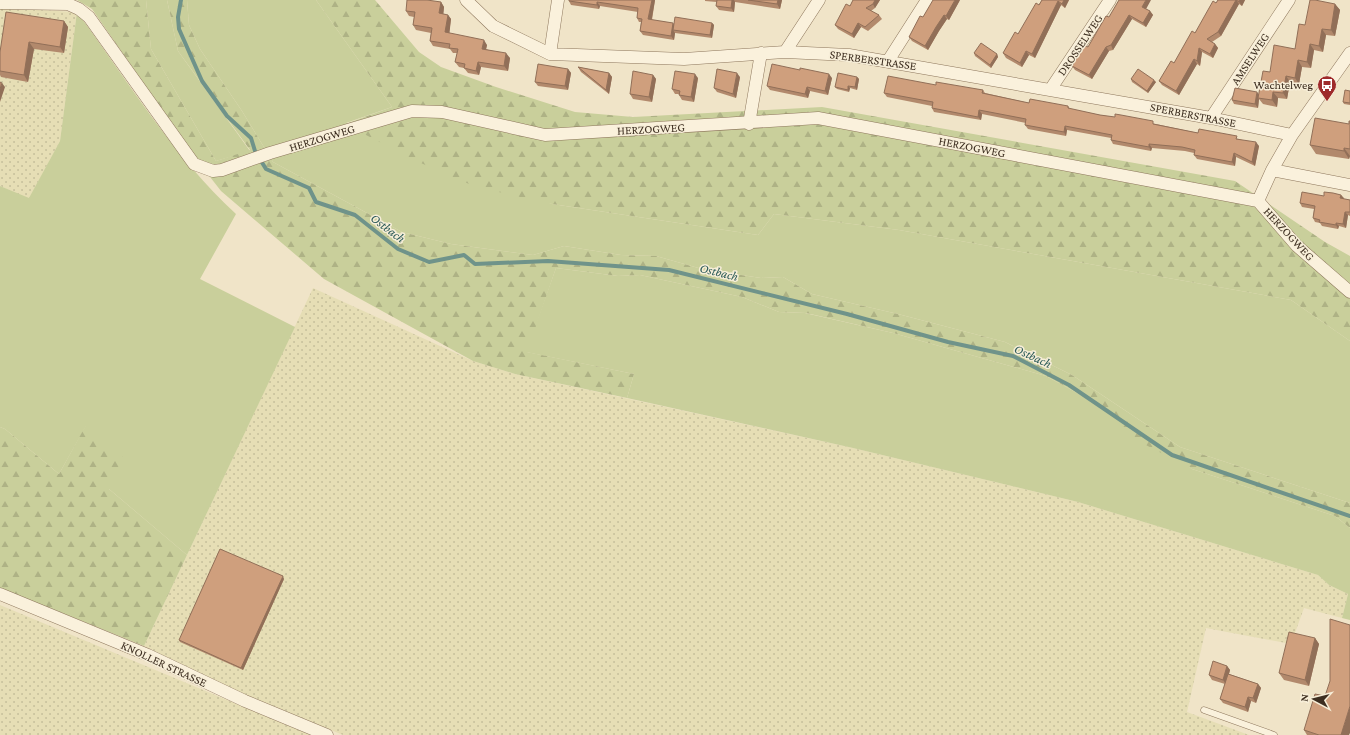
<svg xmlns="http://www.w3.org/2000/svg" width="1350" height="735" font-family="'Crimson Pro',serif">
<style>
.farmland{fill:url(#farmland-dots)}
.green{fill:#c9cf9b}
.forest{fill:url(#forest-firs)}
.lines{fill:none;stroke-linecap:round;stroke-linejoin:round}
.stream{stroke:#6f938a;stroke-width:4}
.service-casing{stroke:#8d765c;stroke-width:7}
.minor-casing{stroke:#8d765c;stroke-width:13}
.service{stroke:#faf1dc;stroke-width:6}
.minor{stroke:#faf1dc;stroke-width:12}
.wall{fill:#b2896c}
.shaded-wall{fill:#916f58}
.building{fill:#cf9f7d;stroke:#916f58}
.labels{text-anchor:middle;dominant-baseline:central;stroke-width:3;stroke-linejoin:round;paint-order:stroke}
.street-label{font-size:12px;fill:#3d2e20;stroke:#f7eed8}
.poi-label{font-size:12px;fill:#3d2e20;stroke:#f7eed8;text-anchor:end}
.water-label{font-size:13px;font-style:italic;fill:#2f5d5a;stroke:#f7eed8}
</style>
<defs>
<pattern id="farmland-dots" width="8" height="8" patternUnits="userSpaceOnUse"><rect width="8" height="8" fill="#e6deb5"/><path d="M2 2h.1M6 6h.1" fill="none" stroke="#c6bf9b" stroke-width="1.8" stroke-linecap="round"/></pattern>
<pattern id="forest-firs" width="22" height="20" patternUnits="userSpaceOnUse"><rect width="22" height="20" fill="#c9cf9b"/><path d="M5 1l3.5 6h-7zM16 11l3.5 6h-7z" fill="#aeb285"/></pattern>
</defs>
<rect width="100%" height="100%" fill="#f0e4c8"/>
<path class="farmland" d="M0,8L77,12L60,141L29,199L0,186Z
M313,288L473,361L515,374L853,448L1078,502L1318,575L1329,585L1348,594L1342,618L1304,608L1291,644L1206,628L1187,712L1249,735H343L246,695L144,646Z
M0,605L251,710L313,735H0Z"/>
<path class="green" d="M146,0H167L178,51L250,151L216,161L151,49Z
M187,0H316L392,107L346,123L552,204L758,235L774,214L899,230L1291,300L1350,341V503L1180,447L1072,375L1005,342L898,314L812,294L783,277L761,278L702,269L656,256L621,255L564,246L533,255L451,244L402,232L273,162L242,111L200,49L189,25Z
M77,12C127,80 174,157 236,214L200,279L295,327L187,555L109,489L86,426L59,474L5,429L0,427V186L29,198L60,141Z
M556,268L618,276L640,275L742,297L779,312L805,313L893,333L1046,376L1092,401L1192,469L1335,516L1350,528V620L1342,618L1348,594L1329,585L1318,575L1078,502L853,448L627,398L634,374L526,352Z"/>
<path class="forest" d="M77,0H146L151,49L216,161L250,150L178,51L167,0H187L189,25L200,49L242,111L273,162L402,232L451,244L533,255L564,246L621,255L656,256L702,269L761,278L783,277L812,294L898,314L1005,342L1072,375L1180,447L1350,503V528L1335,516L1192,469L1142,443L1092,401L1046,376L893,333L806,313L779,312L742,297L640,275L618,276L556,268L527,352L634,374L627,398L515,374L473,361L324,279L221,191L196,159L92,9Z
M316,0H375L419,52L441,67L496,87L575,112L633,117L822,107L1235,181L1325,242L1350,256V341L1291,300L899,230L774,214L758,235L552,204L476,187L414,160L345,124L392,107Z
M86,425L123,457L109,489L187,555L144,646L0,588V427L5,429L59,474Z"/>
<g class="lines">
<path class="stream" d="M181,0L178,17L179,29L202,81L227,116L251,138L255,151L266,169L309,188L316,202L355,215L398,249L429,262L464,255L475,264L548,261L669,270L847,314L948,342L1013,356L1069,385L1172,455L1350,516"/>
<g class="service-casing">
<path id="service" d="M1204,710L1274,735"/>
</g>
<g class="minor-casing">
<path id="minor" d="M466,0L493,26L550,54L684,59L785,52L849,55L1211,118L1292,135
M0,3L68,4L79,9L89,17L194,164L213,171L222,170L270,153L412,111L442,112L545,135L818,118L1258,201L1297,246L1350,292
M785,52L819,0
M550,54L558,0
M888,61L927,0
M1050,90L1110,0
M1211,118L1289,0
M749,124L761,53
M1272,170L1350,185
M1258,201L1272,170L1292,135L1350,53
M0,594L148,655L245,701L327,735"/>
</g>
<use href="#service" class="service"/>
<use href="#minor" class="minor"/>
</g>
<path class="wall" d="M655,0L652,20L673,23L674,25L712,23L714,25L712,38L675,33L674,40L643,35L640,31L641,22H639L637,18L638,12L600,6L599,9L571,5L569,1Z
M705,0H782L780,9L735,2L734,12L719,10L716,6L717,2L705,1Z
M853,0H880L875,8L871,11L879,15L882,19L868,31L861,27L854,38L838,29L835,25L850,6Z
M960,0L949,20L947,19L939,31L928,50L912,41L909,37L923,17Z
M1042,0H1069L1065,8L1061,5L1035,58L1029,55L1022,67L1006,58L1003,53L1018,34Z
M1218,0H1245L1242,6L1239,4L1221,36L1212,42L1215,44L1218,48L1213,58L1202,52L1200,66L1197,64L1179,95L1162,85L1159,81L1174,63Z
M441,2L444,7L443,14L448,15L451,19L449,33L487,45L486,49L510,58L508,71L481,67L479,75L468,73L464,68L459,67L455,62L457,53H453L450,49L433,46L430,41L431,33L416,30L413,25L414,17L409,16L406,11Z
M1335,4L1340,10L1335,36L1326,35L1323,52L1314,50L1311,68L1302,67L1299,84L1290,82L1287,99L1278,98L1277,107L1263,104L1259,99L1258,108L1234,104L1232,100L1259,94L1270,72L1295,49Z
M1146,9L1150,11L1153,15L1146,27L1132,19L1113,50L1109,51L1092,79L1075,70L1072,66L1088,47L1109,17Z
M64,21L68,27L64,53L34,49L28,82L1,77L0,75V52Z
M974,53L997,54L998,57L991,68L975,56Z
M578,67L609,73L612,77L609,94L581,72Z
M568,69L571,73L568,90L538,86L535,82Z
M653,75L656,79L652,102L633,99L630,94Z
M740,77L736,98L717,92L714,88Z
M857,77L859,79L857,90L850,88L849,92L837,89L835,87Z
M698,78L694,102L682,100L679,95V94H675L672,89Z
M832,78L828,95L810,91L808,98L770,90L767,86Z
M1131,79L1156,82L1148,93L1132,82Z
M936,85L983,90L985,93L1029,103L1068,106L1070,109L1100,115L1156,124L1198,133L1239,139L1259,146L1255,166L1236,157L1235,166L1197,159L1194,155V153L1185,151L1152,148L1151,151L1113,144L1111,140V138L1067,130L1066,136L1028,129L1025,125L1026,123L982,114L981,120L934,112L932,108V106L887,97L884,93Z
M1350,91V105L1344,104L1343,102Z
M1350,121V156L1349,159L1316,154L1310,145L1349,124Z
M1341,195L1344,199L1350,200V216L1348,215L1346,228L1339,226L1338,229L1322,226L1320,223L1315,222L1313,218L1314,209L1302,207L1300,203L1324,196Z
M284,579L243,670L180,642L179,640Z
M1315,638L1319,644L1309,686L1284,680L1279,673Z
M1227,666L1230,670L1229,674L1258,684L1261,688L1256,703L1251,701L1248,712L1223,703L1220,699L1225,684L1212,680L1209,675Z
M1325,696L1349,735H1307L1304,730Z"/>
<path class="shaded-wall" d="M652,0H655L651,23L648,19Z
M732,0H734L735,2L734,12L731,8Z
M778,0H782L780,9L777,4Z
M875,0H880L875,8L873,4Z
M955,0H960L949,20L946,16Z
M1064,0H1069L1065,8L1062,4Z
M1146,0H1151L1145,11L1142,7Z
M1236,0L1239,4L1221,36L1218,32Z
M1240,0H1245L1242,6L1239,2Z
M1058,1L1061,5L1035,58L1032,54Z
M441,2L444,7L443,18L439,13Z
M597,2L600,6L599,9L597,5Z
M1335,4L1340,10L1335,36L1331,30Z
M1150,11L1153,15L1146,27L1143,23Z
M448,15L451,19L449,37L445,32Z
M944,15L947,19L939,31L928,50L925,46L936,27Z
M1129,15L1132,19L1113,50L1111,45Z
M64,21L68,27L64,53L60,47Z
M673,23L675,27L673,30L675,33L674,40L671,36Z
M712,23L714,25L712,38L710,35Z
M858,23L861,27L854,38L852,34Z
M1322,29L1326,35L1323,52L1319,46Z
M484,40L487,45L485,54L482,49Z
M29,42L34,49L28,82L24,75Z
M1215,44L1218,48L1213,58L1210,54Z
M1310,44L1314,50L1311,68L1307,62Z
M1106,47L1109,51L1092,79L1089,75Z
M1199,48L1202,52L1200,66L1197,61Z
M1026,51L1029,55L1022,67L1020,63Z
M506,53L510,58L508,71L504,66Z
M997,54L998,57L991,68L990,65Z
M1194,59L1197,64L1179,95L1176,91Z
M1298,60L1302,67L1299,84L1295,78Z
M478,62L481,67L479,75L476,71Z
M568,69L571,73L568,90L565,86Z
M609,73L612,77L609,94L606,90Z
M737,73L740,77L736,98L733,94Z
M695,74L698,78L694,102L691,97Z
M829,74L832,78L828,95L825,91Z
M653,75L656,79L652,102L649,97Z
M1286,76L1290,82L1287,99L1283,93Z
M857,77L859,79L857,90L855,87Z
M1154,80L1156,82L1148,93L1147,91Z
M2,83L5,87L0,102V89Z
M848,86L850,88L849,92L848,90Z
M807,87L810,91L808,98L805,94Z
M1257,92L1260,96L1258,98L1259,99L1258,108L1255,104Z
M1273,92L1278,98L1277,107L1272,100Z
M979,110L982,114L981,120L978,117Z
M1065,126L1067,130L1066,136L1064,132Z
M1256,142L1259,146L1255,166L1252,162Z
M1149,144L1152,148L1151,151L1149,147Z
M1344,148L1350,156L1349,159L1344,151Z
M1234,153L1236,157L1235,166L1232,162Z
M1341,195L1344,198L1343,202L1340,198Z
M1345,212L1348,215L1346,228L1343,224Z
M1336,223L1339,226L1338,229L1336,225Z
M283,576L284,579L243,670L241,668Z
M1315,638L1319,644L1309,686L1305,680Z
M1227,666L1230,670L1226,684L1223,680Z
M1258,684L1261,688L1256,703L1253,698Z
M1248,697L1251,701L1248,712L1245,707Z
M1350,706V733L1349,735H1341Z"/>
<path class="building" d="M407,0H427L441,2L439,13L448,15L445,32L484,40L482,49L506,53L504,66L478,62L476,71L464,68L465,64L455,62L458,49L449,48L450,44L430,41L432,28L413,25L415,12L406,11Z
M569,0H652L648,19L673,23L671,36L640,31L642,19L637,18L638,8L597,2V5L569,1Z
M717,0H732L731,8L716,6Z
M748,0H778L777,4Z
M853,0H875L873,4L866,8L879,15L865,27L858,23L852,34L835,25L846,4L850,6Z
M933,0H955L946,16L944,15L936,27L925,46L909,37L920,16L923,17Z
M1042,0H1064L1062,4L1058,1L1032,54L1026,51L1020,63L1003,53L1015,32L1018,34L1036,3L1039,5Z
M1119,0H1146L1142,7L1150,11L1143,23L1129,15L1111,45L1106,47L1089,75L1072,66L1084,45L1088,47L1106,16L1109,17Z
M1218,0H1240L1239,2L1236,0L1218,32L1207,39L1215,44L1210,54L1199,48L1197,61L1194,59L1176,91L1159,81L1171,61L1174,63L1192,31L1195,33L1213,1L1216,3Z
M1310,0H1315L1335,4L1331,30L1322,29L1319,46L1310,44L1307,62L1298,60L1295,78L1286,76L1283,93L1273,92L1272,100L1258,98L1263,71L1270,72L1274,45L1295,49L1299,24L1305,25Z
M6,12L64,21L60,47L29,42L24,75L0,71V52Z
M675,17L712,23L710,35L673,30Z
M981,43L997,54L990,65L974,53Z
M538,64L568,69L565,86L535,82Z
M772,64L800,70V68L829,74L825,91L807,87L805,94L767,86Z
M578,67L609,73L606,90Z
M717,69L737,73L733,94L714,88Z
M1138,69L1154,80L1147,91L1131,79Z
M633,71L653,75L649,97L630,94Z
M675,71L695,74L691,97L679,95L680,91L672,89Z
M838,73L857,77L855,87L848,86V90L835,87Z
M888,76L936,85V82L983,90L982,93L1029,103L1030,99L1068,106V108L1100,115L1115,117V114L1121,115L1153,121V124L1198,133L1199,129L1237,136L1236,139L1256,142L1252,162L1234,153L1232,162L1194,155L1195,150L1182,147L1149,144V147L1111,140L1112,135L1065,126L1064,132L1025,125L1026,119L979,110L978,117L932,108L933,102L884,93Z
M0,82L2,83L0,89Z
M1235,88L1257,92L1255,104L1232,100Z
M1345,90L1350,91V103L1343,102Z
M1315,118L1349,124V121H1350V149L1344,148V151L1310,145Z
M1302,192L1324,196V192L1333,193L1341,195L1340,198L1350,200V212H1345L1343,224L1336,223V225L1319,222L1320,220L1313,218L1315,206L1300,203Z
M220,549L283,576L241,668L179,640Z
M1330,619L1350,625V706L1341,735H1319L1304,730L1315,694L1325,696L1330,681Z
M1289,632L1315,638L1305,680L1279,673Z
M1213,661L1227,666L1223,680L1209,675Z
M1228,674L1258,684L1253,698L1248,697L1245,707L1220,699Z"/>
<defs>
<g id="bus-pin" transform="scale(1)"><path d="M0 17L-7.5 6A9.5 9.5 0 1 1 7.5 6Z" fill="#9e2a2b" stroke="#f7eed8"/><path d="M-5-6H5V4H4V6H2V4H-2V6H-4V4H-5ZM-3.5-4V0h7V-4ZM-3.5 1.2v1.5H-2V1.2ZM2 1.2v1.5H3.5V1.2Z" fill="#fff"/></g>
</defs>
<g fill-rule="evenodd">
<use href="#bus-pin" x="1327" y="85"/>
</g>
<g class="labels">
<g class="street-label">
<text transform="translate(1080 45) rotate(-56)">DROSSELWEG</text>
<text transform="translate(1250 59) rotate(-57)">AMSELWEG</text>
<text transform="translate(873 60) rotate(8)">SPERBERSTRASSE</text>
<text transform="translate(1193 115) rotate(11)">SPERBERSTRASSE</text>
<text transform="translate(651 129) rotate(-3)">HERZOGWEG</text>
<text transform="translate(322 138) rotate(-17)">HERZOGWEG</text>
<text transform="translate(972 147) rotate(11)">HERZOGWEG</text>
<text transform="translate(1289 234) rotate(47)">HERZOGWEG</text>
<text transform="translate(164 664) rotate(25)">KNOLLER STRASSE</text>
</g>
<g class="poi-label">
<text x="1313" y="85">Wachtelweg</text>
</g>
<g class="water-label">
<text transform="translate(388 228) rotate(37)">Ostbach</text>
<text transform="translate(719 272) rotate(14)">Ostbach</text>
<text transform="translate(1033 356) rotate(25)">Ostbach</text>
</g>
</g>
<g transform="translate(1314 699) rotate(277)" stroke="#f7eed8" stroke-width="3" paint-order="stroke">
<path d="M0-3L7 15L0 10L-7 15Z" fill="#3d2e20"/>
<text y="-6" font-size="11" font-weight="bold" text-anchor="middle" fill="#3d2e20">N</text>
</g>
</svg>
